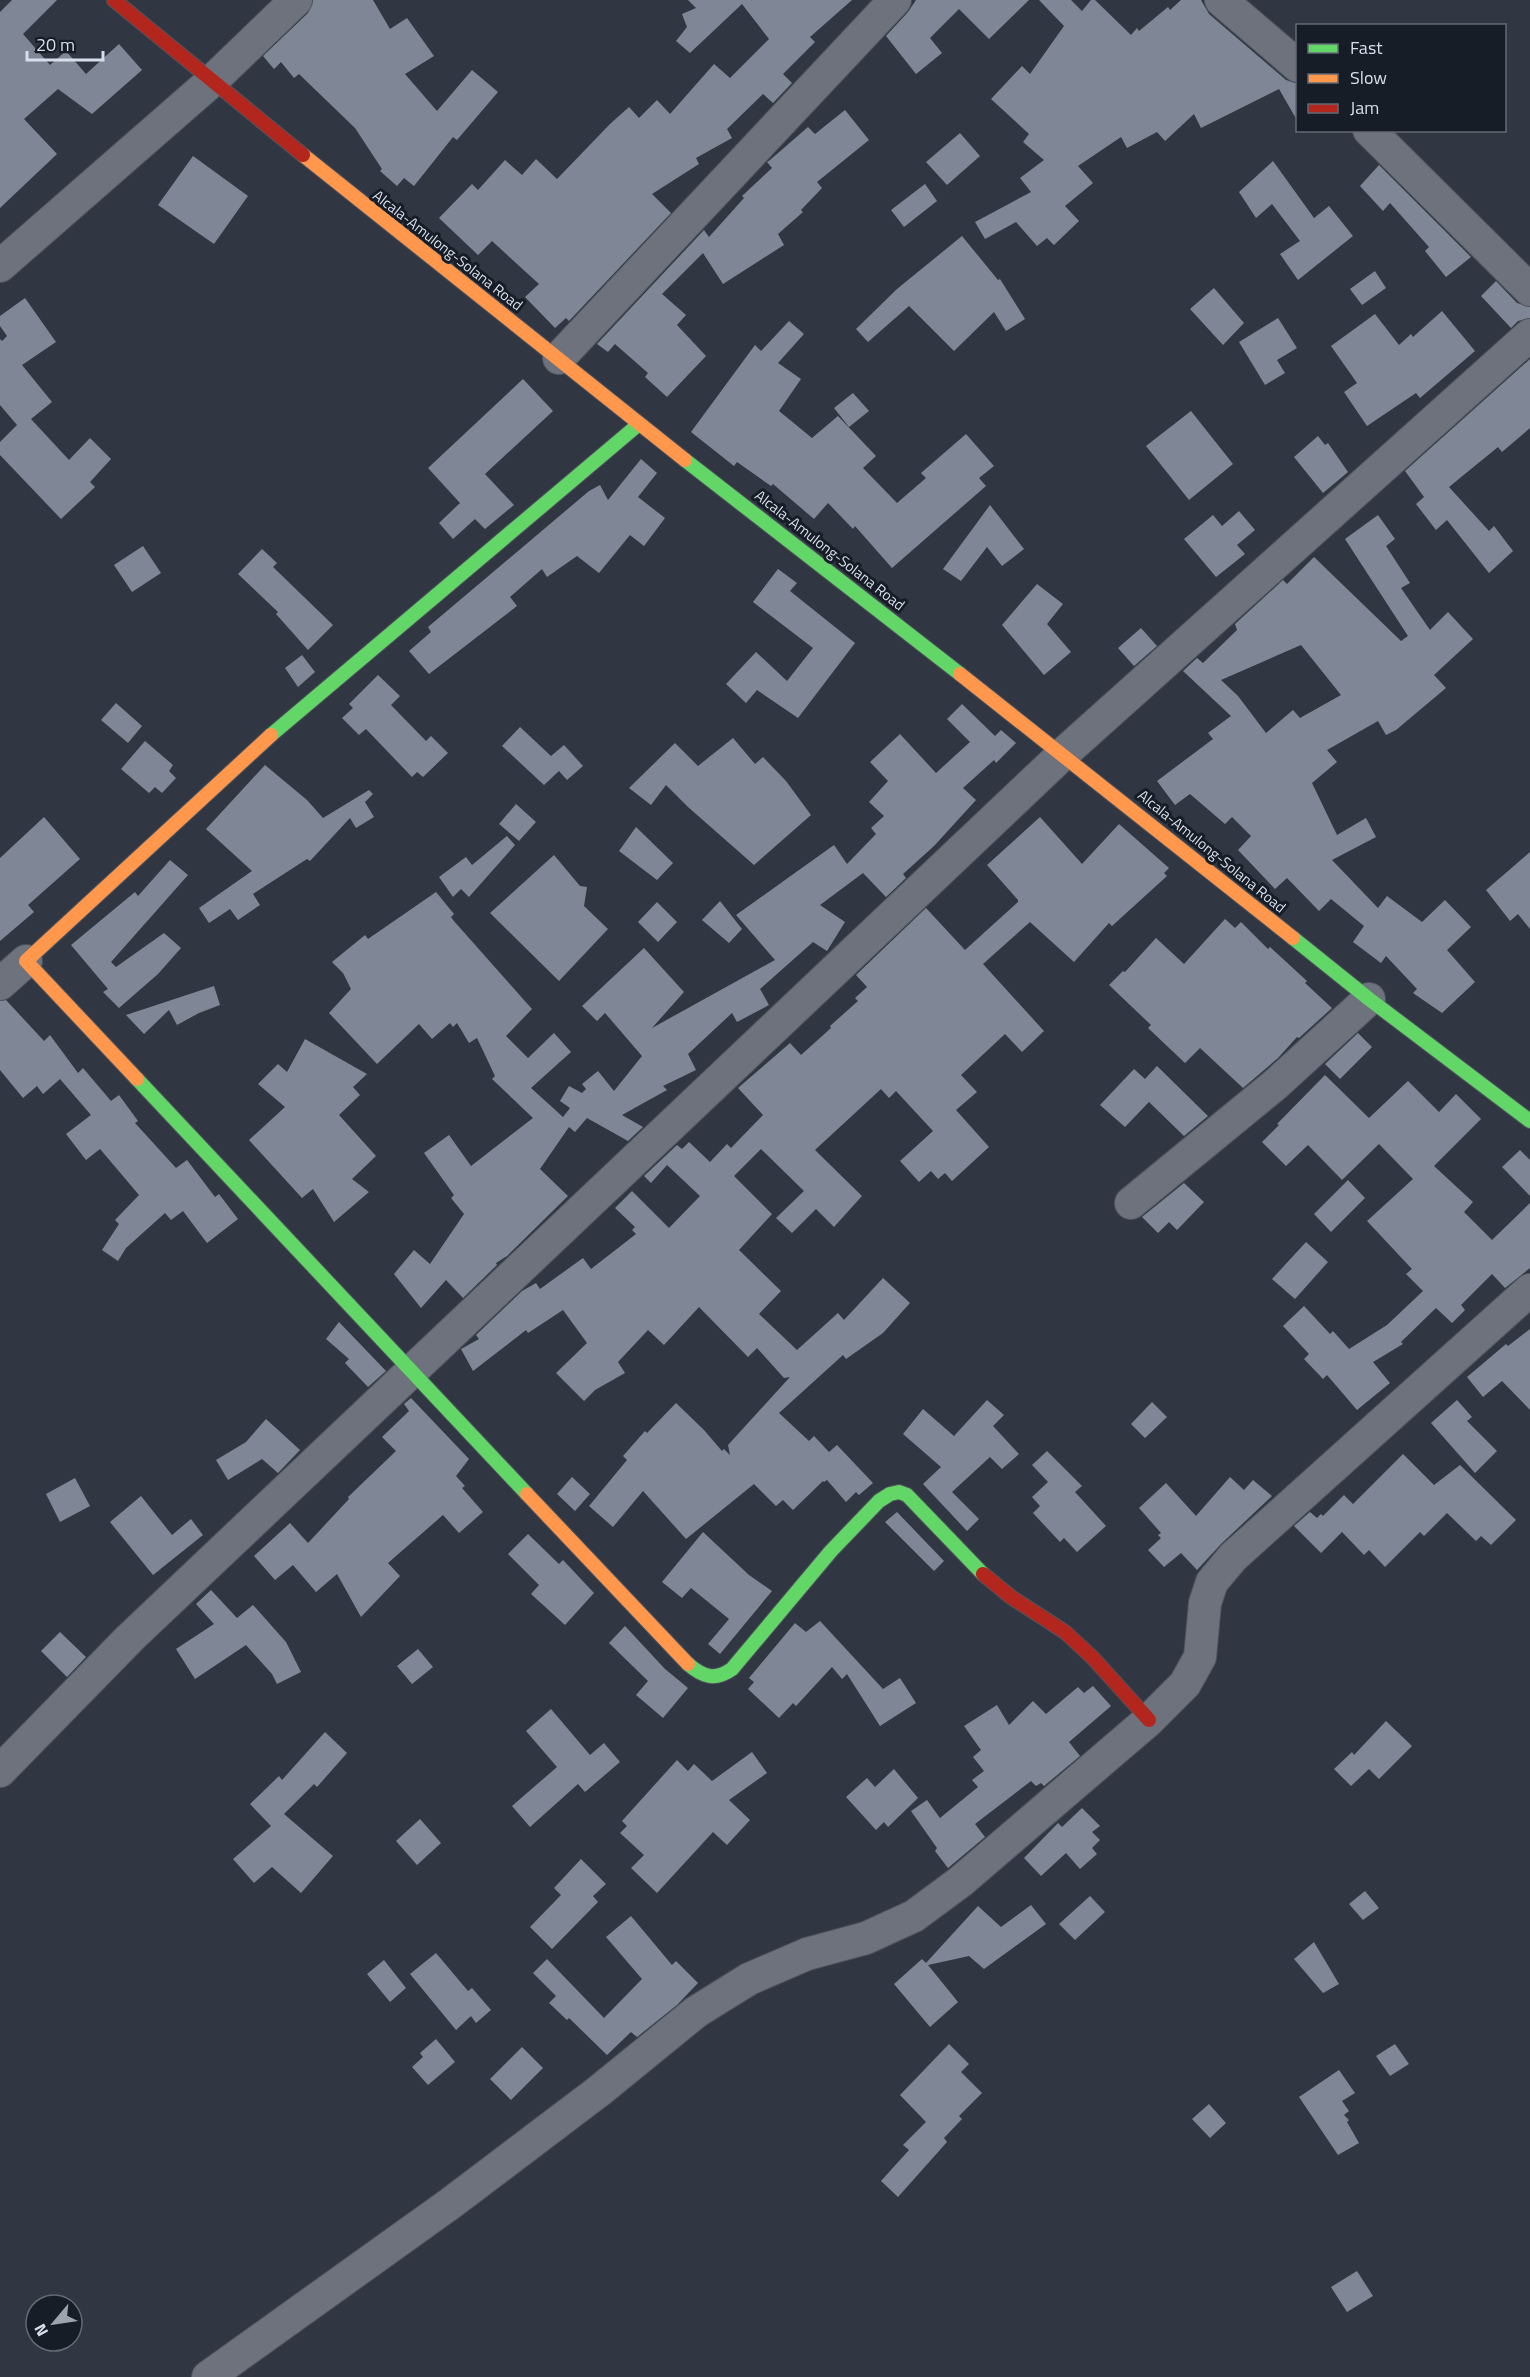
<svg xmlns="http://www.w3.org/2000/svg" width="1530" height="2377" font-family="'Titillium Web',sans-serif">
<style>
.building{fill:#7f8796;fill-rule:evenodd}
.lines{fill:none;stroke-linecap:round;stroke-linejoin:round}
.street-casing{stroke:#4f555e;stroke-width:34}
.fast-casing{stroke:#4f555e;stroke-width:16}
.slow-casing{stroke:#4f555e;stroke-width:16}
.jam-casing{stroke:#4f555e;stroke-width:16}
.street{stroke:#6d727c;stroke-width:32}
.fast{stroke:#63d668;stroke-width:14}
.slow{stroke:#ff974d;stroke-width:14}
.jam{stroke:#b3261e;stroke-width:14}
.labels{text-anchor:middle;dominant-baseline:central;stroke-width:6;stroke-linejoin:round;paint-order:stroke}
.street-label{font-size:15px;fill:#d6deeb;stroke:#171d26}
</style>
<rect width="100%" height="100%" fill="#313742"/>
<path class="building" d="M12,0H57L23,34L50,65L66,51L86,74L119,44L142,70L92,114L58,89L24,119L57,154L0,208V12Z
M313,0H373L390,29L407,18L434,56L405,74L437,111L472,70L498,92L457,140L453,137L414,186L404,178L397,186L380,171L382,169L355,128L299,74L294,78L281,62L274,69L263,56L308,13Z
M688,0H852L810,37L815,42L783,74L792,83L773,103L763,94L727,129L732,138L696,158L699,164L652,194L671,213L569,321L566,318L555,328L525,297L539,284L492,241L478,255L439,218L472,184L478,190L505,160L522,175L536,159L557,179L610,124L629,107L639,118L657,100L670,114L714,64L730,78L769,39L742,4L690,53L676,41L687,27L682,14L696,8Z
M916,0H1029L989,39L959,9L930,38L942,53L916,74L886,36L908,12Z
M1039,0H1071L1082,11L1091,0H1095L1131,35L1137,28L1139,31L1168,7L1170,10L1181,0H1201L1209,14L1286,80L1298,84V122L1279,89L1201,128L1194,114L1165,141L1157,132L1127,148L1121,137L1078,166L1093,183L1065,206L1079,221L1054,245L1047,238L1037,246L1016,222L985,239L975,222L1031,192L1020,178L1044,160L1023,142L1029,134L991,99L1022,66L1030,74L1064,26Z
M845,110L869,140L817,182L822,188L801,210L803,212L778,234L784,245L723,284L703,253L662,294L686,315L677,325L706,356L667,397L645,377L648,373L615,344L608,352L597,344L704,230L709,237L744,198L742,196L772,168L767,162L770,160L808,127L815,134Z
M960,133L980,156L947,185L926,162Z
M193,156L248,196L214,244L158,205Z
M1273,161L1314,218L1329,206L1353,236L1298,280L1280,254L1300,241L1272,204L1256,218L1239,192Z
M1379,165L1471,257L1446,277L1425,251L1429,247L1390,203L1383,211L1360,186Z
M925,184L937,201L904,227L891,210Z
M962,236L998,280L1000,279L1025,319L1006,331L994,312L954,351L909,306L868,342L856,329L897,289Z
M1375,271L1386,288L1362,305L1350,289Z
M1496,281L1517,303L1530,307V318L1518,321L1511,328L1481,296Z
M1214,288L1244,323L1223,345L1190,309Z
M25,298L56,342L22,365L52,402L31,419L69,460L90,438L111,459L90,482L95,487L61,519L0,455V442L17,425L0,405V339L2,341L7,336L0,326V316Z
M1442,311L1475,351L1420,398L1416,393L1367,426L1344,392L1357,383L1331,346L1375,314L1399,345L1411,334L1413,337Z
M1278,318L1297,348L1277,360L1285,373L1265,385L1239,342Z
M789,321L804,334L778,363L801,379L779,411L812,438L838,416L876,456L863,468L897,503L926,478L921,473L966,434L994,466L979,478L986,486L892,568L855,526L853,529L828,503L814,519L773,484L771,486L737,462L734,466L691,432L755,345L761,351Z
M1530,359V428L1502,452L1498,447L1449,487L1489,531L1494,526L1513,551L1489,573L1447,520L1436,530L1416,504L1424,497L1405,471Z
M523,379L553,411L485,474L514,505L485,529L475,519L453,539L439,523L460,503L428,468Z
M853,393L869,411L849,427L834,408Z
M1191,411L1233,464L1189,500L1146,446Z
M1318,436L1325,445L1328,443L1348,472L1323,493L1294,457Z
M641,459L657,473L638,497L665,518L644,546L630,535L599,573L577,556L547,577L542,569L510,597L517,606L429,674L409,651L431,632L428,627L589,491L600,485L608,500Z
M990,505L1024,549L1002,566L987,547L961,581L943,569Z
M1239,511L1255,530L1237,545L1245,554L1216,577L1184,539L1213,515L1222,526Z
M1378,515L1395,539L1386,546L1410,583L1401,588L1430,630L1448,612L1473,639L1434,675L1446,688L1396,730L1386,735L1378,721L1327,750L1337,762L1312,783L1337,835L1366,818L1376,837L1332,860L1378,908L1387,896L1422,922L1445,900L1471,927L1447,950L1475,982L1442,1013L1413,993L1417,989L1386,956L1381,963L1353,942L1364,926L1331,899L1319,911L1287,878L1275,889L1238,850L1251,836L1232,817L1225,824L1190,794L1175,805L1157,781L1213,739L1208,733L1231,716L1183,671L1197,658L1203,663L1237,630L1235,624L1283,580L1287,584L1314,557L1401,641L1408,636L1345,539ZM1301,645L1341,695L1300,718L1293,710L1266,733L1238,696L1221,680Z
M143,546L161,573L132,592L114,565Z
M262,549L277,563L273,567L333,625L308,650L276,614L278,612L238,574Z
M778,569L797,583L790,591L855,643L798,718L757,690L746,703L726,684L756,652L787,681L813,648L753,602Z
M1037,584L1063,604L1047,624L1071,652L1044,675L1002,625Z
M1141,628L1157,646L1134,666L1118,648Z
M302,655L315,672L298,687L285,668Z
M378,675L400,696L391,705L426,741L431,736L448,753L423,777L417,772L412,777L366,729L359,735L342,718L353,708L349,704Z
M116,703L142,726L128,743L101,720Z
M962,704L995,736L1001,730L1016,743L996,763L994,760L963,788L976,800L934,846L903,874L906,878L886,897L863,873L820,905L845,922L827,951L813,942L760,989L769,1005L737,1022L732,1013L688,1054L696,1070L663,1086L667,1090L622,1115L643,1127L628,1141L587,1118L575,1132L569,1127L540,1169L568,1196L507,1256L496,1263L497,1265L463,1298L446,1280L421,1308L394,1274L414,1250L430,1264L464,1214L451,1198L454,1195L424,1153L449,1135L471,1166L533,1118L492,1079L495,1076L477,1038L469,1043L457,1023L453,1027L450,1023L432,1039L419,1024L377,1064L329,1013L351,989L343,973L332,962L365,935L368,939L436,892L454,914L451,917L453,920L532,1009L506,1036L528,1058L554,1033L571,1052L531,1088L563,1117L570,1108L560,1101L569,1086L582,1093L586,1089L582,1084L598,1071L614,1091L642,1056L605,1013L597,1021L582,1006L644,948L684,992L652,1028L775,960L736,915L834,845L847,864L876,834L871,828L884,816L869,802L888,781L870,762L900,734L936,773L970,742L947,719Z
M520,727L551,756L564,745L583,766L567,780L559,771L544,785L502,746Z
M733,738L755,764L763,757L786,781L811,815L754,865L688,807L666,785L651,805L629,788L675,743L698,766Z
M145,741L173,765L169,771L176,778L162,793L155,787L149,793L121,769Z
M265,765L307,800L323,818L369,790L373,794L365,802L374,817L356,828L350,818L310,861L307,859L253,894L260,905L238,920L230,909L209,923L199,908L252,871L206,829Z
M516,804L536,822L519,841L499,824Z
M44,817L80,859L28,905L34,912L0,941V858Z
M1040,817L1082,864L1119,824L1169,868L1164,873L1167,876L1112,926L1109,923L1074,962L1030,922L983,964L1044,1031L1022,1052L1005,1034L961,1075L977,1092L956,1110L989,1147L952,1181L945,1173L938,1179L931,1171L919,1182L900,1161L933,1131L896,1091L889,1098L881,1089L815,1150L862,1196L834,1227L816,1209L792,1233L776,1218L804,1191L761,1149L734,1176L772,1214L739,1250L781,1291L759,1314L797,1350L838,1313L844,1320L883,1278L910,1303L883,1333L846,1359L843,1355L779,1413L809,1441L814,1436L829,1452L837,1445L873,1483L859,1495L856,1492L846,1502L827,1480L824,1482L823,1481L793,1510L783,1500L776,1506L754,1484L686,1539L643,1491L613,1527L589,1506L627,1460L623,1456L645,1431L647,1433L676,1403L704,1430L722,1451L724,1449L730,1455L728,1445L790,1377L784,1378L757,1348L748,1357L699,1307L664,1345L648,1330L618,1362L625,1373L595,1390L584,1401L556,1373L587,1343L563,1310L528,1333L526,1330L473,1371L461,1349L479,1339L476,1335L522,1291L536,1283L540,1289L583,1258L591,1269L636,1234L632,1230L635,1227L615,1208L632,1191L669,1228L700,1196L667,1165L651,1183L644,1176L677,1145L682,1149L689,1142L710,1162L727,1144L731,1148L763,1115L738,1088L790,1043L801,1055L831,1028L830,1026L858,1001L855,998L867,987L856,975L926,908L965,950L1018,902V900L987,865Z
M636,827L673,863L657,880L619,851Z
M507,836L515,845L469,897L461,889L453,897L439,877L466,857L472,865Z
M1530,852V929L1518,914L1510,921L1486,890Z
M554,855L580,886L587,887L584,906L608,929L559,981L490,913Z
M170,860L188,875L111,962L116,967L164,933L181,948L158,974L119,1008L103,992L108,989L71,945L135,892L138,896Z
M720,901L742,929L729,943L702,920Z
M657,902L677,922L658,942L638,922Z
M1225,919L1235,928L1241,922L1268,949L1270,947L1307,981L1305,983L1332,1008L1299,1038L1297,1037L1278,1058L1243,1088L1200,1048L1185,1063L1148,1028L1151,1025L1109,985L1123,971L1125,972L1156,938L1184,964Z
M214,986L220,1005L199,1013L177,1025L169,1010L144,1034L126,1015Z
M6,1000L44,1041L50,1035L78,1073L83,1068L111,1101L119,1095L138,1121L135,1123L176,1168L187,1160L215,1197L219,1194L238,1219L207,1243L183,1211L171,1220L165,1213L126,1248L118,1261L102,1250L119,1224L115,1220L139,1195L100,1149L86,1160L66,1134L91,1115L60,1079L43,1094L37,1086L23,1098L0,1070V1001Z
M1358,1033L1372,1047L1340,1079L1325,1064Z
M305,1039L367,1074L353,1087L360,1095L339,1115L376,1156L352,1179L369,1192L334,1222L313,1189L302,1198L249,1140L285,1107L258,1084L278,1064L287,1072Z
M1157,1066L1208,1116L1184,1136L1149,1102L1125,1127L1100,1105L1134,1069L1145,1079Z
M1325,1075L1369,1118L1408,1081L1439,1112L1456,1094L1481,1119L1434,1166L1473,1202L1464,1212L1492,1240L1530,1203V1268L1505,1288L1492,1274L1461,1305L1465,1310L1452,1323L1436,1308L1401,1342L1403,1344L1373,1362L1390,1383L1357,1410L1327,1375L1323,1379L1304,1359L1309,1354L1283,1326L1304,1306L1330,1334L1333,1331L1349,1349L1387,1325L1423,1291L1406,1274L1412,1269L1367,1221L1413,1179L1379,1144L1342,1180L1308,1145L1286,1166L1262,1142L1279,1125L1277,1124Z
M1520,1150L1530,1160V1196L1502,1167Z
M1348,1180L1365,1198L1331,1232L1314,1214Z
M1184,1183L1204,1202L1177,1230L1169,1222L1158,1233L1142,1217Z
M1306,1242L1328,1262L1295,1299L1272,1279Z
M339,1322L386,1371L368,1387L345,1363L349,1359L326,1339Z
M1530,1329V1410L1502,1381L1483,1397L1467,1377L1506,1344L1508,1346Z
M411,1398L469,1459L456,1476L465,1486L462,1488L483,1512L459,1533L443,1515L388,1563L400,1576L361,1617L337,1574L316,1592L293,1565L275,1580L254,1556L290,1523L308,1543L349,1499L348,1497L396,1451L382,1437L409,1411L404,1404Z
M987,1400L1004,1415L993,1426L1019,1454L1002,1469L990,1457L952,1492L979,1519L967,1531L923,1484L941,1467L903,1434L923,1409L954,1436Z
M1457,1400L1472,1417L1467,1421L1497,1451L1475,1473L1431,1423Z
M1152,1402L1167,1417L1145,1438L1131,1424Z
M266,1419L300,1450L278,1473L262,1459L228,1480L216,1460L246,1442Z
M1047,1451L1082,1486L1075,1492L1106,1526L1077,1552L1064,1538L1060,1542L1033,1513L1040,1506L1032,1497L1048,1482L1032,1465Z
M1403,1454L1434,1485L1460,1465L1516,1520L1491,1545L1481,1536L1476,1541L1447,1513L1424,1536L1420,1532L1385,1567L1369,1550L1364,1555L1342,1532L1321,1553L1294,1526L1310,1512L1317,1518L1321,1514L1323,1516L1344,1495L1353,1504Z
M572,1477L590,1494L575,1511L557,1494Z
M1230,1477L1244,1490L1253,1480L1272,1496L1221,1544L1197,1570L1181,1553L1164,1567L1148,1550L1161,1538L1158,1535L1161,1533L1139,1508L1166,1483L1196,1516Z
M75,1478L90,1506L60,1522L46,1494Z
M141,1496L172,1535L191,1519L203,1535L153,1575L110,1522Z
M897,1512L944,1561L934,1571L885,1522Z
M703,1532L749,1575L772,1591L720,1654L708,1644L729,1619L691,1588L682,1598L662,1582Z
M528,1534L559,1564L563,1560L594,1593L565,1625L531,1594L539,1585L508,1554Z
M211,1590L237,1618L253,1605L286,1642L301,1672L277,1684L272,1674L246,1645L195,1679L176,1649L214,1624L196,1604Z
M820,1621L883,1689L900,1678L916,1703L880,1726L847,1674L842,1679L832,1667L796,1706L793,1703L779,1718L748,1689L754,1682L749,1678L795,1623L806,1632Z
M625,1626L665,1669L688,1688L663,1718L636,1695L648,1681L609,1643Z
M60,1632L86,1657L67,1677L41,1651Z
M418,1649L433,1667L412,1684L397,1666Z
M1093,1686L1111,1706L1069,1742L1080,1756L1044,1786L1041,1783L1036,1786L1031,1781L975,1824L985,1837L948,1868L935,1851L937,1848L911,1811L927,1800L940,1818L978,1787L972,1780L984,1771L973,1757L981,1750L964,1726L997,1705L1009,1725L1033,1701L1046,1714L1078,1687L1084,1693Z
M551,1709L590,1755L604,1743L620,1762L585,1792L578,1784L530,1827L512,1806L557,1767L526,1731Z
M1386,1721L1412,1746L1379,1779L1369,1769L1351,1786L1334,1769L1352,1752L1354,1755Z
M325,1732L347,1753L317,1787L314,1784L277,1821L284,1814L333,1856L301,1893L272,1867L254,1883L233,1859L271,1826L250,1804L279,1776L282,1780Z
M752,1752L767,1773L729,1800L750,1820L727,1845L713,1832L657,1893L631,1868L644,1855L620,1833L627,1826L622,1821L677,1760L688,1771L694,1764L712,1781Z
M894,1769L918,1798L888,1827L884,1822L876,1830L846,1797L867,1778L875,1787Z
M1082,1808L1100,1826L1092,1832L1100,1840L1092,1848L1097,1854L1080,1869L1066,1853L1041,1876L1024,1858L1058,1823L1062,1827Z
M420,1819L441,1843L417,1865L396,1841Z
M581,1859L606,1884L593,1896L598,1902L552,1949L530,1927L561,1895L554,1888Z
M1365,1891L1379,1908L1363,1920L1349,1904Z
M1090,1896L1105,1912L1075,1940L1059,1924Z
M1031,1905L1046,1924L984,1969L969,1956L928,1965L958,2002L930,2027L894,1984L922,1959L926,1963L978,1906L1001,1927Z
M631,1916L672,1965L676,1961L698,1983L677,2005L637,2037L631,2032L607,2055L569,2018L567,2020L549,2003L556,1996L533,1973L547,1959L604,2018L642,1979L606,1937Z
M1314,1942L1339,1984L1323,1993L1294,1959Z
M436,1953L468,1991L472,1988L491,2010L476,2023L471,2016L456,2030L410,1974Z
M384,1960L406,1988L390,2002L367,1974Z
M436,2039L455,2062L428,2085L412,2067L423,2057L420,2053Z
M949,2044L969,2064L961,2072L982,2093L959,2116L962,2119L944,2138L947,2142L898,2197L881,2181L909,2150L903,2145L926,2122L900,2095Z
M1395,2044L1409,2064L1390,2076L1376,2056Z
M522,2047L543,2068L511,2100L490,2079Z
M1339,2070L1355,2093L1342,2101L1349,2111L1344,2115L1349,2120L1347,2122L1359,2143L1338,2155L1299,2097Z
M1209,2104L1226,2123L1210,2138L1192,2119Z
M1357,2271L1373,2296L1347,2312L1331,2287Z"/>
<g class="lines">
<g class="street-casing">
<path id="street" d="M1221,0L1298,66
M1369,130L1530,290
M0,266L213,80L296,0
M559,358L895,0
M0,984L26,961
M1131,1203L1276,1084L1369,999
M0,1771L130,1638L1063,754L1530,335
M208,2377L451,2203L599,2091L696,2012L749,1979L807,1954L866,1938L914,1916L960,1882L1149,1720L1185,1684L1200,1657L1205,1603L1212,1582L1233,1557L1530,1290"/>
</g>
<g class="fast-casing">
<path id="fast" d="M685,460L960,674
M271,735L639,424
M1293,938L1369,999L1530,1121
M137,1079L527,1494
M688,1664C703,1677 715,1681 732,1669L831,1551L879,1501L890,1494L899,1492L907,1495L983,1574"/>
</g>
<g class="slow-casing">
<path id="slow" d="M303,155L685,460
M960,674L1293,938
M137,1079L26,961L271,735
M527,1494L688,1664"/>
</g>
<g class="jam-casing">
<path id="jam" d="M114,0L303,155
M983,1574L1011,1597L1065,1632L1093,1658L1149,1720"/>
</g>
<use href="#street" class="street"/>
<use href="#fast" class="fast"/>
<use href="#slow" class="slow"/>
<use href="#jam" class="jam"/>
</g>
<g class="labels">
<g class="street-label">
<text transform="translate(448 250) rotate(38)">Alcala-Amulong-Solana Road</text>
<text transform="translate(830 550) rotate(38)">Alcala-Amulong-Solana Road</text>
<text transform="translate(1212 851) rotate(39)">Alcala-Amulong-Solana Road</text>
</g>
</g>
<rect x="1296" y="24" width="210" height="108" fill="#171d26" stroke="#636a75" stroke-width="1.5"/>
<rect x="1308" y="44" width="30" height="9" fill="#63d668" stroke="#636a75" stroke-width="1.5"/>
<text x="1350" y="54" font-size="18" fill="#d6deeb">Fast</text>
<rect x="1308" y="74" width="30" height="9" fill="#ff974d" stroke="#636a75" stroke-width="1.5"/>
<text x="1350" y="84" font-size="18" fill="#d6deeb">Slow</text>
<rect x="1308" y="104" width="30" height="9" fill="#b3261e" stroke="#636a75" stroke-width="1.5"/>
<text x="1350" y="114" font-size="18" fill="#d6deeb">Jam</text>
<g transform="translate(54 2323) rotate(241)"><circle r="28" fill="#171d26" stroke="#636a75" stroke-width="1.5"/>
<path d="M0-4.5L10 22L0 15L-10 22Z" fill="#9ca4b0"/>
<text y="-9" font-size="16" font-weight="bold" text-anchor="middle" fill="#d6deeb">N</text>
</g>
<path d="M27 51v9h76v-9" fill="none" stroke="#d6deeb" stroke-width="3"/>
<text x="36" y="51" font-size="18" fill="#d6deeb" stroke="#171d26" stroke-width="4.5" paint-order="stroke">20 m</text>
</svg>
